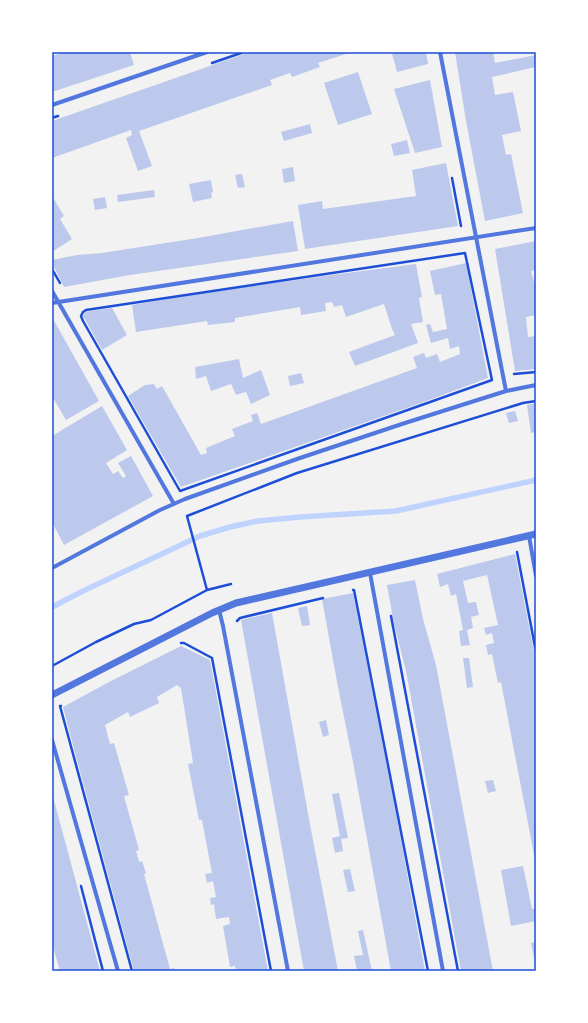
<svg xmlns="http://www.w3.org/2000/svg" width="588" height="1023" font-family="'Nunito Sans',sans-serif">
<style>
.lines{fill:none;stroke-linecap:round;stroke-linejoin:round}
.stream{stroke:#bfd3fe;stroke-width:5.5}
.building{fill:#bdc9ec}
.path{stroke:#1d4ed8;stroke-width:2.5}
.minor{stroke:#5277de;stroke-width:4}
.tertiary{stroke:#5277de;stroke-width:7}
.neatline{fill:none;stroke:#1d4ed8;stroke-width:1.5}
</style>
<rect width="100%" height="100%" fill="#f2f2f2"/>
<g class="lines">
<path class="stream" d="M52,607L85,590L200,536L230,527L258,521L300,517L396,511L536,480"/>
</g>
<path class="building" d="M65,52H130L134,65L52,92V56Z
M250,52H352L318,63L320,67L292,77L290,73L270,80L272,85L139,131L152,166L138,171L126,138L132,135L131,130L52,158V121Z
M401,52H426L428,64L397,72L392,54Z
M455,52H493L495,63L536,55V67L492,77L495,95L513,92L521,131L502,135L506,155L511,154L523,213L485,221L466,121Z
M358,72L372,114L338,125L324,83Z
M430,80L442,147L415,153L394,89Z
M310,124L312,133L284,141L281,132Z
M407,140L410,153L394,156L391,144Z
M446,163L458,226L305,249L298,205L322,201L323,209L416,196L412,170Z
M293,167L295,181L284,183L282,169Z
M242,174L245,187L238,188L235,175Z
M211,180L213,192L211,193L212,198L193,202L189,184Z
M154,190L155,197L118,202L117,195Z
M52,196L64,216L60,219L72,239L52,252Z
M105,197L107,208L95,210L93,199Z
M293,221L298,251L130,275L64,287L52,263V260L77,255L102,253L198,238Z
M536,241V270L531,271L536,289V315L526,317L528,337L536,336V369L515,371L495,249Z
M466,263L488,378L421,403L181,487L128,396L145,385L154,384L157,389L162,386L201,455L207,453L206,448L235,436L232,429L253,421L251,415L257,413L261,424L417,368L413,357L424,353L426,358L437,354L440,362L460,354L459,346L450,349L448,338L431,343L426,325L430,324L433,332L447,329L441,294L435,295L430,271Z
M416,264L422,297L419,298L423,322L411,324L418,343L355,366L349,352L395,335L392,329L384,304L346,317L342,305L334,307L332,302L325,303L326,311L301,315L300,307L235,318V322L208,325L207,321L136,332L132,305L203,293L331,275Z
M112,308L127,335L102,350L83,316L85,312Z
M52,317L99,401L66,420L52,396Z
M239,359L243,378L261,370L270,395L251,404L246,392L236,395L231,384L211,391L206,376L196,379L195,367Z
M301,373L304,383L290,386L288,376Z
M536,403V432L531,433L527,405Z
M102,406L127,450L106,463L113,474L118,471L123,478L126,476L118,463L131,456L153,496L64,545L52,522V436Z
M515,411L518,421L509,423L506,413Z
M515,554L536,662L535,860L501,682L498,683L492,654L488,655L486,645L494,643L492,633L486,635L484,628L498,625L487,575L463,581L468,603L476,602L479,615L471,617L473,628L467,630L470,645L461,646L459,631L463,630L456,594L451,596L448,584L440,587L437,574Z
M415,580L423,619L436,665L493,971H461L406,671L394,624L387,585Z
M353,593L393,797L425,971H391L353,762L337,682L322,599Z
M307,606L310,625L302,626L298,608Z
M272,613L309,819L338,971H304L241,620Z
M181,646L210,660L268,971H236L235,966L230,967L223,926L230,924L229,917L216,919L214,904L211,905L210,898L216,897L213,881L207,883L205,874L212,873L202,820H199L188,764L193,763L181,688L177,685L157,697L159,703L130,717L128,712L105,725L110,744L114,743L129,795L124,796L139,850L136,851L139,862L142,861L146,873L144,874L170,969L174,968L175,971H134L75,753L63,707L111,681Z
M463,658H469L473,687L467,688Z
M326,720L329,735L323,737L319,722Z
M493,780L496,791L488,793L485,781Z
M52,793L100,971H60L52,943Z
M339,793L348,838L341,839L343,851L335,853L332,838L340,836L332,794Z
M523,866L532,909L536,908V921L511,926L501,870Z
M350,869L355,891L348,892L343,870Z
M363,930L372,971H357L354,956L363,955L358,931Z
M536,942V963H535L531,943Z"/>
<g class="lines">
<path class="path" d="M212,63L244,52
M52,118L58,116
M452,178L461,226
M465,253L492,380L180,491L83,321L81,316L83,312L86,310Z
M52,269L60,283
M514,374L536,372
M517,552L536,652
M207,590L187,516L297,473L523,403L536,401
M353,590H354L428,971
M391,616L458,971
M237,621L240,618L323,598
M181,643H184L212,658L271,971
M52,666L96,642L134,624L151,620L207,590L231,584
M61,706H60L132,971
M81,886L103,971"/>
<path class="minor" d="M440,52L506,391
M52,105L207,52
M52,291L174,504
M52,303L536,228
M529,536L536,576
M52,568L160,510L185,499L297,459L405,423L506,391L536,385
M370,573L443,971
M219,610L223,626L288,971
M52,740L118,971"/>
<path class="tertiary" d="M52,695L212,613L236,603L536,534"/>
</g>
<rect width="588" height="1023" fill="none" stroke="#ffffff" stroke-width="106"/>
<rect x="53" y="53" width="482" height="917" class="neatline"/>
</svg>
